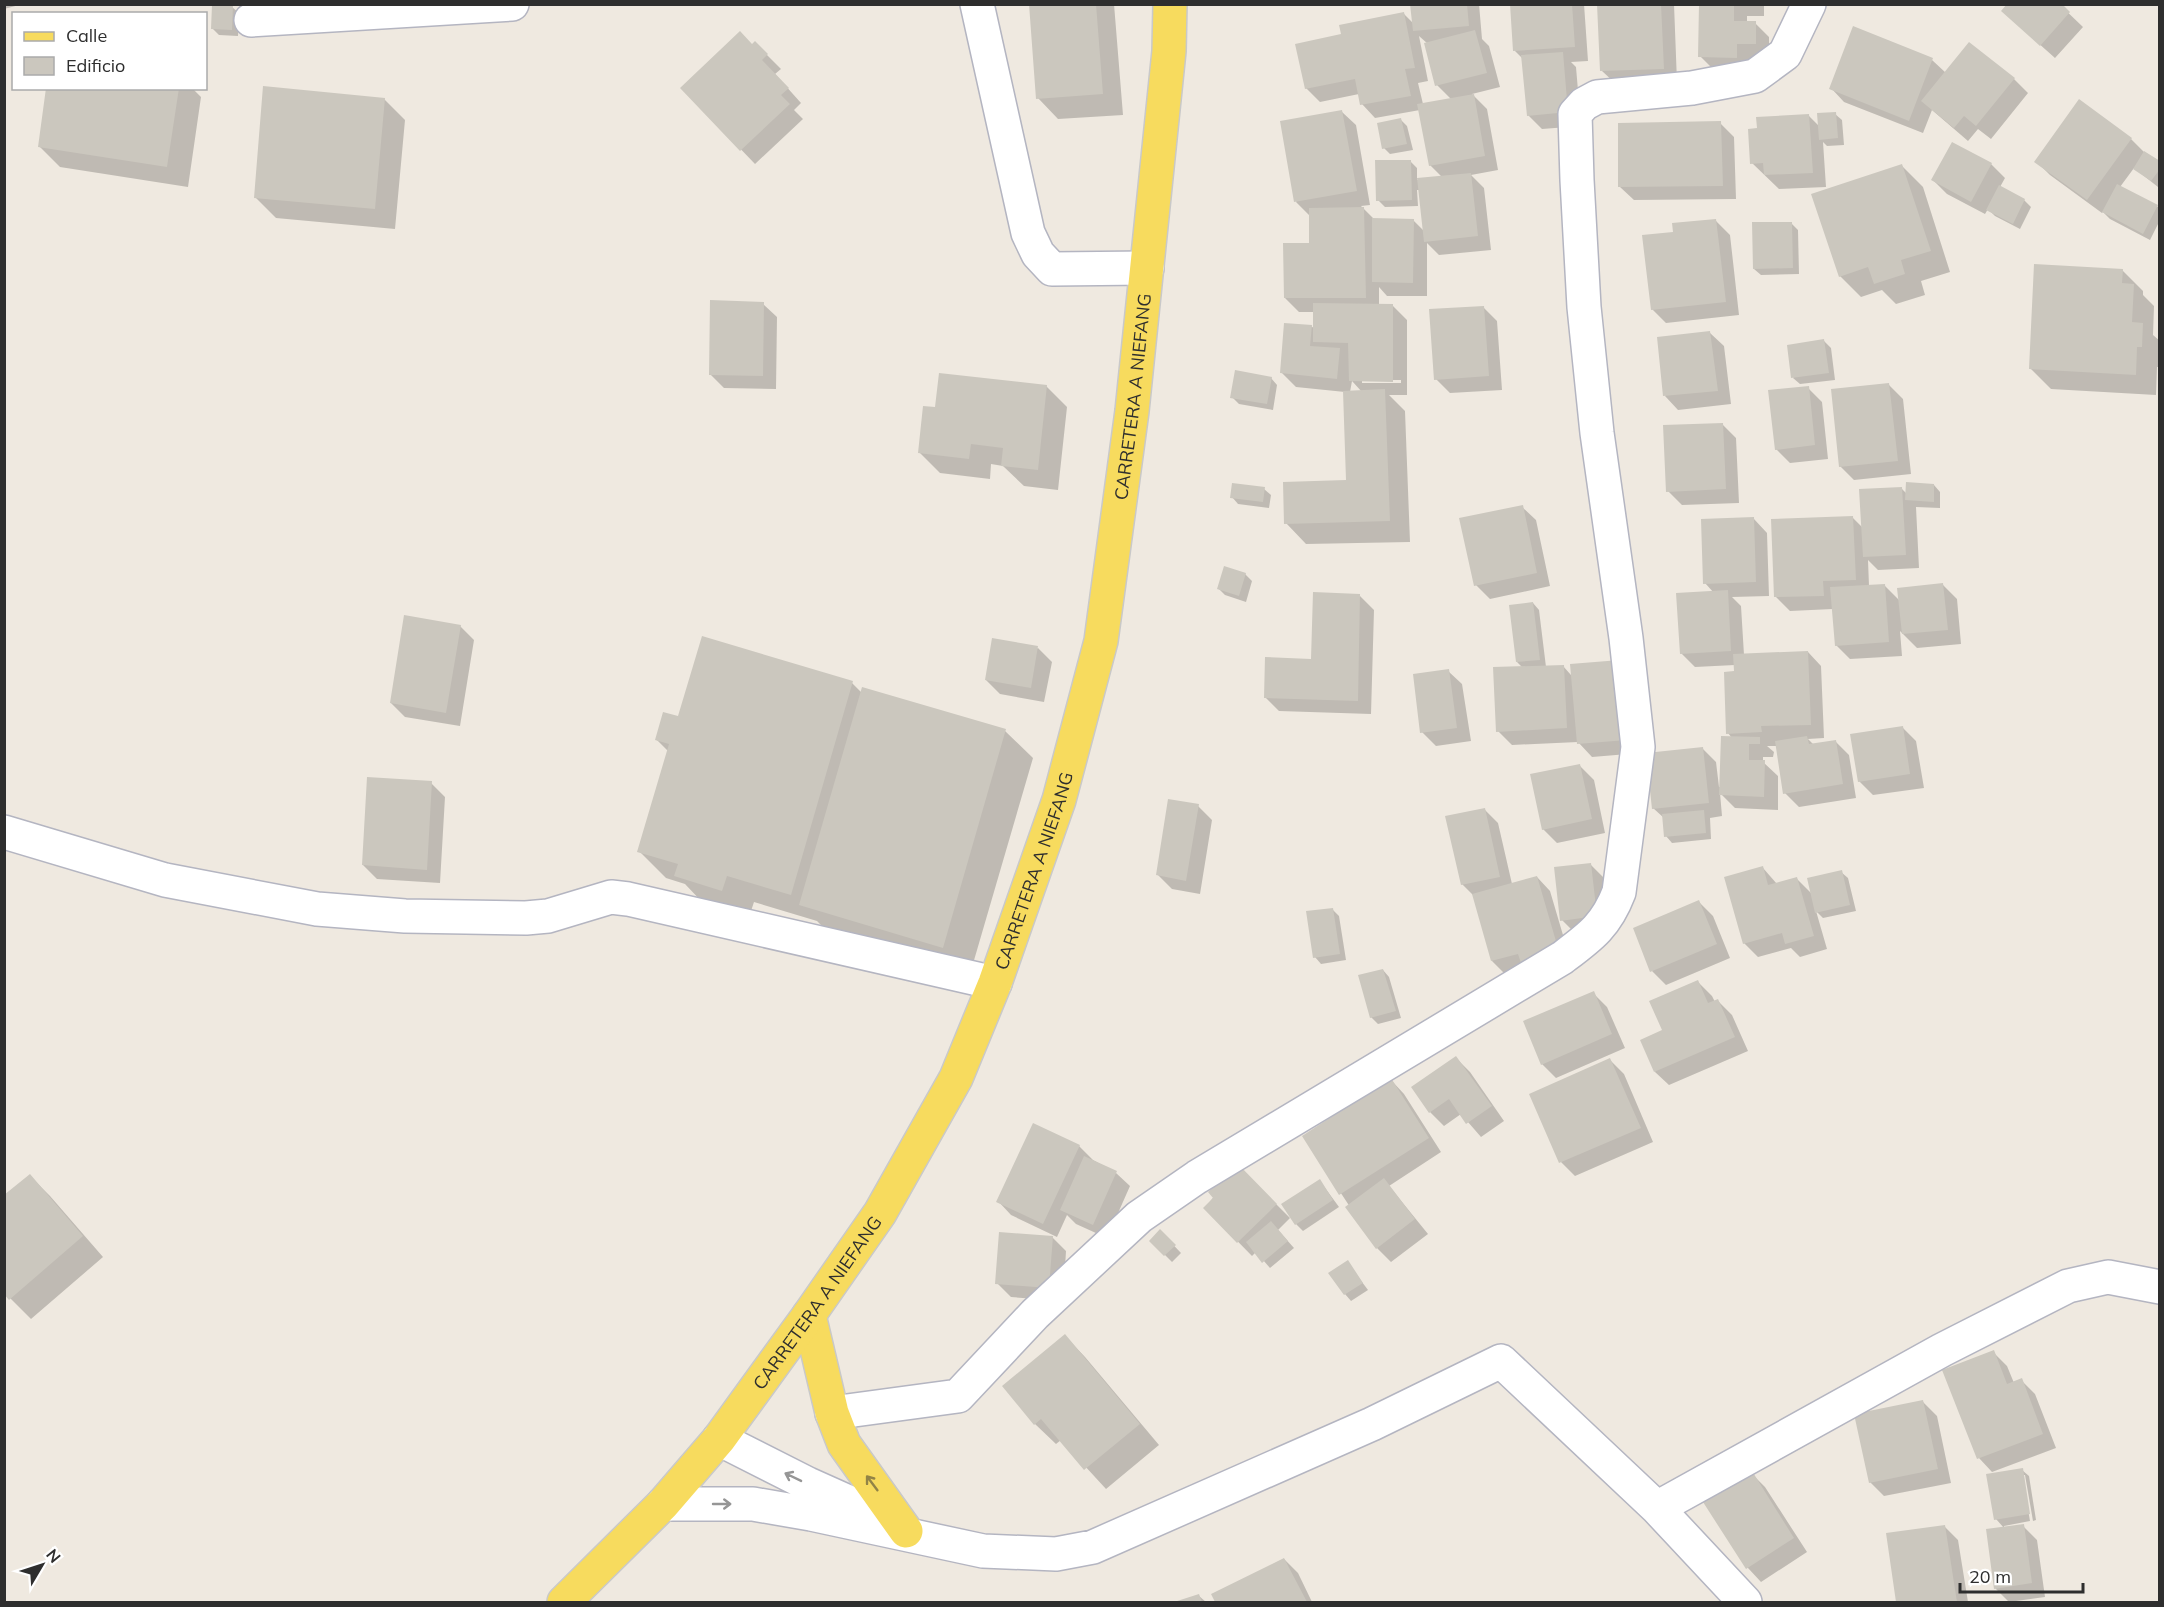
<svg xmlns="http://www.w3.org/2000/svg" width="2164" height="1607" font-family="Mulish,sans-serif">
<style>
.shadow{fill:#0003;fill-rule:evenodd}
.building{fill:#cbc7be}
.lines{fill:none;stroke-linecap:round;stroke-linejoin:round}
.minor-casing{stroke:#b4b5c1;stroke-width:36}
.primary-casing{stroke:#c9c9c9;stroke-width:36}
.minor{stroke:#fff;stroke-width:33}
.primary{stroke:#f7db5e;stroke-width:33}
.oneway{stroke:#969696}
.oneway2{stroke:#928446}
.labels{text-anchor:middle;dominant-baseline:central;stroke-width:4.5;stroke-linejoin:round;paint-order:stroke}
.street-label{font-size:18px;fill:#2e2e2e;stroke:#fff}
</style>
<rect width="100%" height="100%" fill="#efe9e0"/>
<path class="shadow" d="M4,4H23L4,9Z
M1030,4H1114L1123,115L1058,119L1038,98Z
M1411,4H1479L1482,39L1489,46L1500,87L1472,94L1487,109L1498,170L1471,175L1484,188L1491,250L1439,255L1427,243V296H1387L1379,287V306H1393L1407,320V395H1389L1405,411L1410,542L1306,544L1286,523L1347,481L1345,392L1296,387L1282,373L1311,326L1315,329V312H1299L1285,298L1311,244L1310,216L1296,202L1342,112L1356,125L1370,205L1361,206L1375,220H1413L1424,231L1420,190H1417L1418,206L1385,207L1378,200L1410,161L1417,168V180L1442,177L1430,165L1420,110L1375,118L1362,104L1359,94L1320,102L1306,88L1343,36L1404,14L1413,23ZM1419,36L1428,44L1437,85L1451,99L1423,104L1418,83L1428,81ZM1362,380H1401V383H1362ZM1352,381L1362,392H1350Z
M1512,4H1584L1588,61L1571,62L1576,67L1581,126L1542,129L1528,115L1523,59L1515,51Z
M1599,4H1674L1677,82L1616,84L1602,71Z
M1700,4H1764V16H1747V23H1755L1769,37V57H1751L1750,71L1714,70L1700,56Z
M2059,4L2083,27L2055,58L2017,24Z
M232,7L239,13L238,36L219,35L212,28Z
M1854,28L1932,60L1946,73L2014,79L2028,93L1991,139L1978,129L1968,141L1932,110L1923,133L1844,102L1831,88Z
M755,43L781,69L775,74L801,103L794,110L803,119L755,164L682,88Z
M48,88H192L201,97L188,187L60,167L40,147Z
M384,99L405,120L395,229L276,218L255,197Z
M1835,114L1842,120L1844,145L1827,146L1823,142L1826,187L1779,189L1752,163L1809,116L1819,126Z
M1400,119L1407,126L1413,150L1390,154L1384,148Z
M1720,123L1734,137L1736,199L1634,200L1620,187Z
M2131,139L2145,153L2160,163L2158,187L2134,168L2120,187L2160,208V220L2150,240L2110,219L2103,212L2102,213L2050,175L2036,161Z
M1991,164L2005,178L2000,187L2024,200L2031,207L2020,229L1995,216L1988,209L1985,214L1947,194L1933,180Z
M1902,166L1923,187L1950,272L1921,281L1925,295L1896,304L1882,290L1861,297L1840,276Z
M1716,221L1730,235L1739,315L1666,323L1652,309Z
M1791,223L1798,230L1799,274L1761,275L1754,269Z
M2122,270L2143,291V295L2154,306L2153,335L2160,341V367H2157L2156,395L2051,389L2030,368Z
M763,304L777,317L776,389L724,388L710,374Z
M1483,307L1497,321L1502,390L1450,393L1436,379Z
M1710,333L1724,346L1731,404L1678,410L1665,396Z
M1824,341L1831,348L1835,380L1800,384L1793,378Z
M1271,378L1277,385L1273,410L1239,404L1232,397Z
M1889,385L1903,399L1911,474L1854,480L1840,466Z
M1046,386L1067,407L1058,490L1024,486L1003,466L991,464L990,479L940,473L919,452L936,409Z
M1808,388L1822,402L1828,459L1790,463L1776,449Z
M1722,424L1736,438L1739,503L1682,505L1668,491Z
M1934,485L1940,492V508L1916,507L1919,568L1878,570L1868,560L1869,586L1884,585L1900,601L1943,585L1957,599L1961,644L1917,648L1900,631L1902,656L1850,659L1836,645L1833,609L1790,611L1776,597L1852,517L1863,528L1902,489L1907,494Z
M1264,489L1271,495L1269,508L1238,504L1232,497Z
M1522,507L1536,520L1550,586L1490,599L1476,585Z
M1754,519L1767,533L1769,596L1732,597L1741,606L1744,655L1808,652L1821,666L1824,738L1808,739L1814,745L1835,741L1849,755L1856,798L1799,807L1785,793L1777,746H1767L1774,752L1773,757H1763V762L1778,776V810L1735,808L1720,793L1722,816L1710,818L1711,839L1672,843L1666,836L1664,818L1653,808L1702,748L1716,762L1719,787H1721L1732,738L1728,733L1736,673L1735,665L1695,667L1681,653L1714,593L1705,583Z
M1245,574L1252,581L1246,602L1225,595L1219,589Z
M1360,596L1374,610L1371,714L1279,711L1265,697L1312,660Z
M1533,603L1539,610L1546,667L1563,666L1640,753L1592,757L1578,742L1512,745L1498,731L1523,668L1517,662Z
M460,626L474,640L460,726L405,717L391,703Z
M1038,648L1052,662L1044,702L1000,694L986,680Z
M1448,671L1462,684L1471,741L1436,746L1422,732Z
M852,683L862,693L1005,731L1033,758L970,974L828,932L817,921L754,902L749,917L703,903L685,884L666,878L639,851L668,751L656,739L679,718Z
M1902,727L1916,741L1924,788L1873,795L1859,781Z
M1580,766L1594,780L1605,833L1557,843L1543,829Z
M431,783L445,797L440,883L377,879L363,865Z
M1198,806L1212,820L1200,894L1172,889L1158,875Z
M1484,809L1498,823L1512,884L1537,877L1550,891L1573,969L1506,975L1492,961L1474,896L1462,884Z
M1590,864L1604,878L1610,930L1576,934L1562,920Z
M1763,868L1777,884L1796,878L1813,895L1841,872L1848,878L1856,911L1823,918L1816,911L1827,949L1800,957L1791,948L1758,957L1744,943Z
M1699,902L1713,916L1730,958L1666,985L1652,971Z
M1332,909L1339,916L1346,960L1321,964L1315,957Z
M1383,970L1389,977L1401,1018L1378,1024L1371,1017Z
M1698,982L1712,996L1715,1002L1718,1001L1732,1015L1748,1051L1669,1085L1655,1072L1664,1031Z
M1593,993L1607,1007L1625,1048L1556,1078L1542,1064Z
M1456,1058L1470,1072L1504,1121L1481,1137L1461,1114L1444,1126L1430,1112Z
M1610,1060L1624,1074L1653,1142L1575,1176L1561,1162Z
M1391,1080L1404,1094L1441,1152L1389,1186L1428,1234L1391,1262L1377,1248L1304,1137Z
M1079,1146L1093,1160L1116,1173L1130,1186L1107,1238L1076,1224L1067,1215L1057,1237L1011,1215L998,1201Z
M1238,1166L1290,1218L1278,1230L1294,1248L1270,1268L1256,1252L1252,1256L1205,1208Z
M30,1176L50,1196L103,1257L31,1319L4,1292Z
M1320,1181L1339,1207L1303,1231L1296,1224Z
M1160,1231L1181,1253L1172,1262L1151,1241Z
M1052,1237L1066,1251L1063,1301L1011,1297L997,1283Z
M1347,1262L1368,1290L1351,1301L1345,1294Z
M1065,1336L1085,1357L1159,1445L1106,1489L1061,1440L1056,1444L1035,1424L1004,1386Z
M1993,1352L2007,1366L2014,1383L2021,1380L2035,1394L2056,1448L1992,1472L1979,1458Z
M1923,1402L1937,1416L1951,1483L1884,1496L1870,1482Z
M2022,1470L2029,1476L2036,1520L2033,1521L2025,1475H2022L2030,1521L2004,1526V1528L1996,1519Z
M1751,1473L1765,1487L1807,1552L1761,1582L1748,1568L1705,1502Z
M1944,1526L1958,1540L1968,1602H1898L1887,1535Z
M2023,1526L2037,1540L2045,1597L2009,1602L1995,1588Z
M1284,1559L1298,1573L1312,1602H1217L1213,1595Z
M1199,1596L1206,1602H1178Z"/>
<path class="building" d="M1029,4H1096L1103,94L1036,99Z
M1410,4H1467L1469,26L1413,31Z
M1510,4H1572L1575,47L1513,51Z
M1597,4H1661L1664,69L1600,71Z
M1699,4H1734V21H1756V44H1737V58L1698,57Z
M2007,4H2062L2070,12L2040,46L2001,11Z
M212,5H233L232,30L211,29Z
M1404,12L1415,68L1405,69L1411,96L1360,105L1355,79L1305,89L1295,44L1341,34L1339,25Z
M1853,26L1933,58L1909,121L1829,89Z
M1475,30L1487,73L1435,86L1424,43Z
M740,31L752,44L755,41L768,54L762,60L789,88L781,95L790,104L740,151L680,88Z
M1969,42L2015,78L1976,126L1964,116L1954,128L1921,101Z
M1563,52L1568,112L1527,116L1521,55Z
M263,86L385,98L375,209L254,198Z
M46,88H179L167,167L38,147Z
M1474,94L1485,156L1429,166L1417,104Z
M2079,99L2132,138L2087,200L2034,162Z
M1342,110L1357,191L1294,202L1280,121Z
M1836,112L1838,138L1819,140L1817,113Z
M1809,114L1813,173L1764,175L1763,163L1750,164L1748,129L1757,128L1756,117Z
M1401,118L1407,144L1382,149L1377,123Z
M1721,121L1723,186L1618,187V123Z
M1952,142L1992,163L1971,202L1931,180Z
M2144,151L2160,161V169L2151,181L2133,169Z
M1375,160H1411L1412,200L1376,201Z
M1902,164L1931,251L1901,260L1905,274L1874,284L1868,267L1839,277L1811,194Z
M1471,173L1478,236L1424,242L1417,178Z
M2117,184L2158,205L2143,234L2102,212Z
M1999,185L2025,199L2013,224L1986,210Z
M1364,207L1366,298H1284L1283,243H1309V208Z
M1372,218L1414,219L1413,283L1372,282Z
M1716,219L1726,302L1651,310L1642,235L1673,232L1672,223Z
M1752,222H1792L1793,268L1753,269Z
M2034,264L2123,269L2122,283L2134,284L2132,322L2143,323L2142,347H2137L2136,375L2029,369Z
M710,300L764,302L763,376L709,375Z
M1313,303L1393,304V382L1349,381L1348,343L1313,342Z
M1484,306L1489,376L1434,380L1429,309Z
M1284,323L1312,325L1310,346L1340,348L1337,379L1280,373Z
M1710,331L1718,391L1663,396L1657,337Z
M1824,339L1829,373L1791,378L1787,345Z
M1235,370L1272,377L1267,404L1230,398Z
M939,373L1047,385L1038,470L1001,466L1003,448L971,444L969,459L918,453L923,406L935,407Z
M1889,383L1898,461L1839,467L1831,389Z
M1809,386L1815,445L1775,450L1768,390Z
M1385,389L1390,521L1284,524L1283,482L1346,480L1343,391Z
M1723,423L1726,489L1666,492L1663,425Z
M1906,482L1934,484V502L1905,500Z
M1232,483L1265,487L1263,502L1230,498Z
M1902,487L1906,555L1863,557L1859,489Z
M1523,505L1537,573L1474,586L1459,518Z
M1853,516L1856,580L1823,581L1824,596L1774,597L1771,519Z
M1754,517L1756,582L1703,584L1701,519Z
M1224,566L1246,573L1239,596L1217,589Z
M1943,583L1948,630L1902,634L1897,588Z
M1885,584L1889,642L1835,646L1830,587Z
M1728,590L1731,651L1680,654L1676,593Z
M1313,592L1360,594L1358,701L1264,698L1265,657L1311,659Z
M1533,602L1540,660L1516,662L1509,605Z
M404,615L461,625L446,713L390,703Z
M702,636L853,681L791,895L727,876L722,891L674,876L678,864L637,852L669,744L655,740L663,712L678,716Z
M992,638L1038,646L1031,688L985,680Z
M1808,651L1811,725L1761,726L1762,732L1726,734L1724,672L1734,671L1733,654Z
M1620,660L1627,740L1577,744L1570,664Z
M1564,665L1567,728L1496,732L1493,667Z
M1449,669L1457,728L1420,733L1413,674Z
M862,687L1006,729L943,948L799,905Z
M1903,726L1910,774L1858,782L1850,734Z
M1721,736L1760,737V744H1749V760H1765L1764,797L1719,795Z
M1807,736L1809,744L1836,740L1843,784L1783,794L1775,741Z
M1703,747L1709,803L1652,809L1646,753Z
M1580,764L1592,819L1542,830L1530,774Z
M367,777L432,781L427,870L362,865Z
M1168,799L1199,804L1186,881L1156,875Z
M1485,808L1500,877L1461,885L1445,816Z
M1704,810L1706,833L1664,837L1662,814Z
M1591,863L1597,916L1560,921L1554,867Z
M1763,866L1768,885L1797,877L1814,936L1785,944L1782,933L1743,944L1724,877Z
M1842,870L1850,905L1815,913L1807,878Z
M1537,876L1560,955L1522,966L1518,954L1491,961L1472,894Z
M1699,900L1717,944L1650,972L1633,928Z
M1333,908L1340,954L1313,958L1306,911Z
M1383,969L1396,1011L1370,1018L1358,975Z
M1698,980L1708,1003L1718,999L1735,1037L1654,1072L1640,1040L1662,1030L1649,1001Z
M1594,991L1612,1034L1541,1065L1523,1021Z
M1456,1056L1492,1106L1466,1124L1449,1099L1429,1113L1411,1087Z
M1610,1058L1641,1128L1559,1163L1529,1094Z
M1391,1078L1429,1138L1339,1195L1302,1136Z
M1033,1123L1080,1145L1043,1224L996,1202Z
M1084,1156L1117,1171L1093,1225L1060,1210Z
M1238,1164L1277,1204L1237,1243L1203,1208L1213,1198L1208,1192Z
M30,1174L83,1236L9,1300L4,1294V1195Z
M1384,1178L1415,1219L1376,1249L1345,1207Z
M1320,1179L1333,1200L1295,1225L1281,1204Z
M1271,1221L1288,1241L1262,1263L1246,1242Z
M1160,1229L1176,1245L1164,1256L1149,1241Z
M999,1232L1053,1236L1049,1288L995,1284Z
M1348,1260L1363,1283L1344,1295L1328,1273Z
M1065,1334L1140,1424L1084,1470L1041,1419L1034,1425L1002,1386Z
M1994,1350L2007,1384L2022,1378L2043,1434L1977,1459L1942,1370Z
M1923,1400L1938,1469L1869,1483L1854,1414Z
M2023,1468L2030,1514L1994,1520L1986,1474Z
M1752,1471L1794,1538L1746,1569L1703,1502Z
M2024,1524L2032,1583L1994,1589L1986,1529Z
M1945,1525L1957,1602H1896L1886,1533Z
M1284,1558L1307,1602H1215L1211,1594Z
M1199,1594L1202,1602H1174Z"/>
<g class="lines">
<g class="minor-casing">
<path id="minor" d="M977,4L1028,233L1038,254L1052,269L1147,268
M251,20L512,4
M4,832L165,880L317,909L405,916L526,918L548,916L611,897L628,899L995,983
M832,1413L958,1396L1035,1314L1139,1217L1197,1177L1562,958C1590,937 1606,926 1619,892L1638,747L1626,638L1597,433L1584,307L1577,180L1575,114L1584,104L1597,97L1692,88L1755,76L1785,54L1809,4
M719,1439L808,1484L875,1514
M663,1504H753L811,1514L983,1551L1056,1554L1093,1547L1372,1424L1501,1361L1657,1508L1745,1602
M1657,1508L1942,1350L2068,1286L2108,1277L2160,1287"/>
</g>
<g class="primary-casing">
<g id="primary">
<path d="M809,1315L832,1413L844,1444L906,1531"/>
<path id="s1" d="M564,1602L663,1504L719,1439L809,1315L880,1213L956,1078L995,983L1059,800L1101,641L1132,411L1169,51L1170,4"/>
</g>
</g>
<use href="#minor" class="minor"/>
<use href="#primary" class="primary"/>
</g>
<defs><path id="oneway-shaft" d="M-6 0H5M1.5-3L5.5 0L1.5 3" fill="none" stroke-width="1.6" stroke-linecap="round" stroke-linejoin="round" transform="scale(1.5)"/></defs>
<g class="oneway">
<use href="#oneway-shaft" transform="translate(793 1477) rotate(-154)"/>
<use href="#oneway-shaft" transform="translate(722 1504)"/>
</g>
<use class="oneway2" href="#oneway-shaft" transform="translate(872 1483) rotate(-127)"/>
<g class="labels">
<g class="street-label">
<text stroke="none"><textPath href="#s1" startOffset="1365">CARRETERA A NIEFANG</textPath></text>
<text stroke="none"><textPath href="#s1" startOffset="879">CARRETERA A NIEFANG</textPath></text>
<text stroke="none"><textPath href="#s1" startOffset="393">CARRETERA A NIEFANG</textPath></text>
</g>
</g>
<rect width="2164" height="1607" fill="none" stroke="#2e2e2e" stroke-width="12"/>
<rect x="12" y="12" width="195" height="78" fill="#ffffff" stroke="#ababab" stroke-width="1.5"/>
<rect x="24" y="32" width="30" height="9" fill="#f7db5e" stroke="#ababab" stroke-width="1.5"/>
<text x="66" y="42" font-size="18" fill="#2e2e2e">Calle</text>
<rect x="24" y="57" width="30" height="18" fill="#cbc7be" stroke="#ababab" stroke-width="1.5"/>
<text x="66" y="72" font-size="18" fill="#2e2e2e">Edificio</text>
<g transform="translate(42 1565) rotate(51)" stroke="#ffffff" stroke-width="4.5" paint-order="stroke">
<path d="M0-4.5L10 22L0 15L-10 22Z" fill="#2e2e2e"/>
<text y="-9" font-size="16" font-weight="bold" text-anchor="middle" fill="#2e2e2e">N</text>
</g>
<path d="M1960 1583v9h123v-9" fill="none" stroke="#2e2e2e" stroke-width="3"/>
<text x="1969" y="1583" font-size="18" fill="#2e2e2e" stroke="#ffffff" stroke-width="4.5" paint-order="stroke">20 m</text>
</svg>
